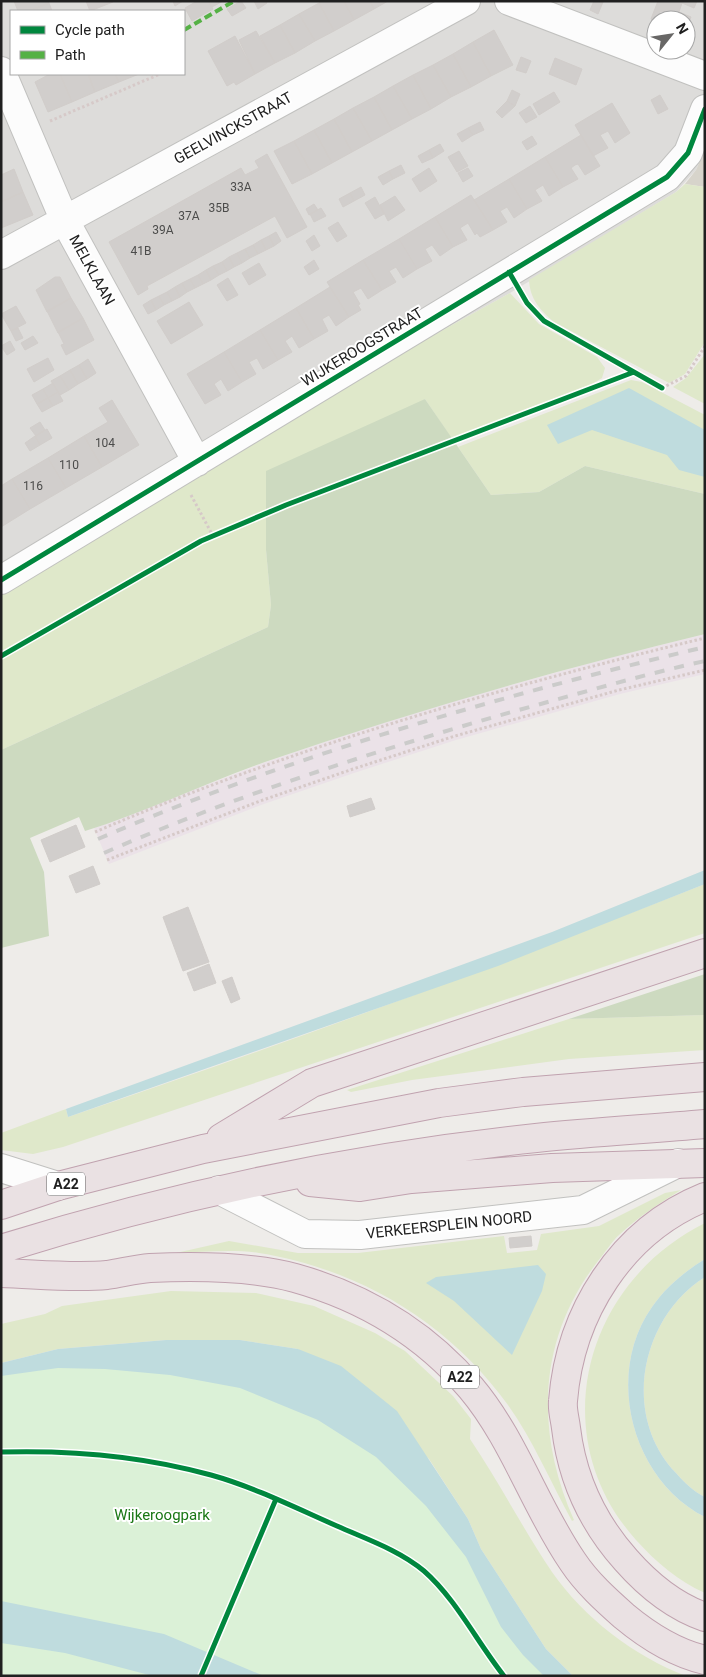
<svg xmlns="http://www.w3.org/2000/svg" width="706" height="1677" font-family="Roboto,sans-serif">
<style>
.residential{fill:#dddcda;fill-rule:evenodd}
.industrial{fill:#ebe2e8}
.construction{fill:#d7d4cb}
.grass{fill:#dfe8ca}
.forest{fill:#cddac0}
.park{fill:#dbf1d7}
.water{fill:#bfdcde}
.building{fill:#d1cecc;stroke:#d1cdca}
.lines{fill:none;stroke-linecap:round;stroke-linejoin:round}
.minor-casing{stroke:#c1c1bf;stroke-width:30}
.highway-casing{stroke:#c0a2af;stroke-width:30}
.path{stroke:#d6c9c8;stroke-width:3;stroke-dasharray:2.5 2.5;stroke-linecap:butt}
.minor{stroke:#fcfcfc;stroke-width:28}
.highway{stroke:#eae1e3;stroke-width:28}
.rail{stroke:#cbcbca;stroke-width:4;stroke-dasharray:10 10;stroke-linecap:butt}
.quiet{stroke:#55b145;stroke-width:4;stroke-dasharray:8 4;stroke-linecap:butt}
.cycleway-casing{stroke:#fff;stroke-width:8}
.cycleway{stroke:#00873e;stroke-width:5}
.labels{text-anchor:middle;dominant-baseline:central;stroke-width:4;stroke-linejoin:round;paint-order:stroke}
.number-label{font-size:12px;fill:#4c4c4b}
.shield{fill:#fff;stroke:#636363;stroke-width:1}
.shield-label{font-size:14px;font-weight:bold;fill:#202020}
.street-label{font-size:15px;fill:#202020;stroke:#fff}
.park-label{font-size:15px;fill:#1a7715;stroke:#fff}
</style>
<rect width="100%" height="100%" fill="#eeece9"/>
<path class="residential" d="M1,1H705V150L696,170L676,192L510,293L289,415L1,590ZM11,11H184V74H11ZM656,20H686V50H656Z"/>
<path class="industrial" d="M705,634V674L620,694L456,740L354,773L261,805L109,864L94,828L263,763L360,730L467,697L616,656Z"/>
<path class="construction" d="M705,150V187L685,184L696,170Z"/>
<path class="grass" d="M685,184L705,187V342L685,374L669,383L554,322C540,310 530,299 529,280L676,192Z
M510,293L539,324L597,357L605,368L602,378L587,387L452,439L425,399L266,550L271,605L268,627L1,750V590L289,415Z
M705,354V404L673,387L686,378Z
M631,380L642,382L705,415V494L585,466L539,492L491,495L458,447Z
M705,884V933L63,1147L33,1154L1,1150V1133L66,1109L68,1117C282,1045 494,967 705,884Z
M705,1015V1050L569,1059L412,1080L351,1092L347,1090L569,1019Z
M681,1190C660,1203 638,1217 619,1235C611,1242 605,1253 598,1261C537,1339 535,1432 574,1520L572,1521C551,1483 533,1440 508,1405C448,1322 359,1269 259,1253C233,1249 203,1252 176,1253L229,1241L298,1253H358L504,1236L507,1253L537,1250L541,1234L599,1226L665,1193Z
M705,1223V1259C684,1272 666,1287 652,1307C604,1375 632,1480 705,1517V1593C678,1581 656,1562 636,1540C543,1436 584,1283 705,1223Z
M705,1277V1497C693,1491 685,1483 676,1473C621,1416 640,1318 705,1277Z
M171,1291L256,1293L314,1306L375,1333L405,1351L453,1396L471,1419L470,1439C499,1482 523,1529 552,1572C584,1618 634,1656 686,1676H573L546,1649L481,1549L468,1519L429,1459L298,1349L240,1340H166L58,1349L1,1363V1324L45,1314L62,1306Z"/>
<path class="forest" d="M425,399L491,495L539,492L585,466L705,494V634C556,670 410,712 265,762C205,783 146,812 85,831L79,817L30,838L44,872L49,936L1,948V750L268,627L271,605L266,550V471Z
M705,974V1015L569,1019Z"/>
<path class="park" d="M175,1353L380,1432L522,1631L567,1676H1V1368Z"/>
<path class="water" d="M629,388L705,430V477L679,470L667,455L592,430L558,444L547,425Z
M705,870V884L498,966L68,1117L66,1109L552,932Z
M705,1259V1277C640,1318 621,1416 676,1473C685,1483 693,1491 705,1497V1517C632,1480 604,1375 652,1307C666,1287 684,1272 705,1259Z
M538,1265L546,1274L542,1291L512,1355L454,1301L426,1283L436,1277Z
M166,1340H240L298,1349L341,1366L397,1411L468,1519L481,1549L546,1649L573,1676H544L523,1655L501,1627L466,1557L426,1506L376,1457L318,1420L240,1388L170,1375L105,1369L58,1368L1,1376V1363L58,1349Z
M1,1601L164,1634L264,1676H153L65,1653L1,1643Z"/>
<path class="building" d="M14,1H48L49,3L29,11H18Z
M86,1H113V2L90,11Z
M173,1H183L175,6Z
M197,1H208L213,9L192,21L185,8Z
M208,1H223L212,7Z
M241,1L246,8L232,16L227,9Z
M254,1H266L267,3L258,9Z
M322,1H344L354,20L334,31L319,3Z
M344,1H370L374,9L354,20Z
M370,1H388L374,9Z
M594,1L603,2L598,14L590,10Z
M658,1H697L694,8L682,3L679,12L691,17L686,28V20L656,22L651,19Z
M49,3L52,11H29Z
M319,3L334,31L315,41L299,14Z
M299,14L315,41L295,53L280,25Z
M280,25L295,53L275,63L260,36Z
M494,30L513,65L491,76L473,42Z
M256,31L275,63L255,74L239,40Z
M235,36L255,74L236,85L234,82L227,86L208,51Z
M473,42L491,76L471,87L453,54Z
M453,54L471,87L451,97L433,65Z
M521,57L531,61L526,73L516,70Z
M555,58L582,69L576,85L549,74Z
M433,65L451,97L431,109L413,75Z
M50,74H60L72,102L48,112L35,82Z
M60,74H88L95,92L72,102Z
M88,74H115L119,82L95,92Z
M115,74H139L119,82Z
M413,75L431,109L412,119L393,86Z
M393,86L412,119L392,130L374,97Z
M512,90L520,94L515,106L507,101Z
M554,92L560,102L539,115L533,104Z
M660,95L668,109L658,114L651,100Z
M374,97L392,130L372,141L353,108Z
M507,101L515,106L502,118L496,112Z
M612,103L630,133L615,143L608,131L600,135L608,148L593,156L575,125Z
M530,106L537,117L526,123L519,113Z
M353,108L372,141L352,152L334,119Z
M334,119L352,152L332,163L314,130Z
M480,122L484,130L473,135L468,128Z
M468,128L473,135L462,142L457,134Z
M314,130L332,163L312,174L294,141Z
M581,135L600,166L585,175L578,164L575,165L571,168L578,179L563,187L545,157Z
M532,136L537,144L527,150L522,142Z
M294,141L312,174L292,184L274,151Z
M440,144L444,151L433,158L429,150Z
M429,150L433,158L422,163L418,156Z
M459,151L468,166L457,172L448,157Z
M267,154L307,227L287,238L275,216L147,286L148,289L138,295L109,242L241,168L245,175L259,168L255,161Z
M545,157L563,187L549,196L543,185L535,190L542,201L527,209L509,179Z
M401,165L405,173L393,179L389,171Z
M429,168L437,181L420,192L412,179Z
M468,168L473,176L463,182L458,173Z
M14,169L23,192L1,202V175Z
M389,171L393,179L383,185L378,177Z
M509,179L527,209L514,218L507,207L500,211L507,222L493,230L474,200Z
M361,187L365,195L354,201L350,193Z
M23,192L33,215L1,228V202Z
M350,193L354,201L343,207L339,199Z
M471,195L493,230L480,237L477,233L475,235L468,223L460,228L467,240L453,247L435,217Z
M395,196L405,210L388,221L380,205Z
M375,197L384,214L375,219L365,203Z
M314,204L318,210L309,215L306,209Z
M321,208L326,216L314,222L310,214Z
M435,217L453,247L440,256L432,245L425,249L432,261L417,269L399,239Z
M338,222L347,236L337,242L328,228Z
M276,232L281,241L274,246L269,236Z
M314,235L320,246L312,251L306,241Z
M269,236L274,246L266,250L261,240Z
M399,239L417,269L403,278L396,267L389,271L396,282L382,290L363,260Z
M261,240L266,250L258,254L253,245Z
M253,245L258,254L250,258L245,249Z
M245,249L250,258L242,263L237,253Z
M237,253L242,263L234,267L229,257Z
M229,257L234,267L227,271L222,262Z
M314,260L319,269L309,275L304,267Z
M363,260L382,290L368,299L361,288L353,292L360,304L358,305L361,310L349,317L327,282Z
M222,262L227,271L219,275L213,266Z
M259,263L266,275L249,285L242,273Z
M213,266L219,275L211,280L206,270Z
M206,270L211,280L203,284L198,275Z
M198,275L203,284L195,288L190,279Z
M55,277H60L71,298L47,312L36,290Z
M228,278L238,295L227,301L217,285Z
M190,279L195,288L187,292L182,283Z
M182,283L187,292L180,297L175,287Z
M175,287L180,297L172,301L167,292Z
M330,287L349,317L336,326L329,315L322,319L328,331L314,339L296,308Z
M167,292L172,301L164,305L159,296Z
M159,296L164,305L156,310L151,300Z
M71,298L83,318L58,333L47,311Z
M151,300L156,310L148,314L143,305Z
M189,302L203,325L171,344L157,321Z
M16,306L26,323L11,331L1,314Z
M296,308L314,339L299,348L292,336L285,341L292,352L278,360L260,330Z
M83,318L94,340L66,355L61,345L64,344L58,332Z
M18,328L23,338L16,341L11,331Z
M260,330L278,360L263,369L257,358L249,362L256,374L242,382L224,352Z
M33,336L38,343L25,350L21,343Z
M10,341L15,350L7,355L1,346Z
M224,352L242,382L228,391L221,379L214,384L221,395L205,404L187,374Z
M48,358L54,370L34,382L27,369Z
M88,359L96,373L87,379L79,365Z
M79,365L87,379L78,384L70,370Z
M70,370L78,384L69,390L60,376Z
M60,376L69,390L60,395L51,381Z
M53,383L58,392L48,398L43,389Z
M43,389L48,398L37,404L32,395Z
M58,392L63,401L53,406L48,398Z
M48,398L53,406L42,412L37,404Z
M112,400L139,445L102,467L84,436L108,422L99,408Z
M40,422L45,430L36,436L30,428Z
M47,429L52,438L40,445L35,436Z
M35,436L40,445L30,451L25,443Z
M84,436L102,467L66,488L48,458Z
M48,458L66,488L30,509L12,479Z
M12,479L30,509L1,527V486Z
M371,798L375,809L350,817L347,806Z
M76,825L85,847L50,862L41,840Z
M93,866L100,884L76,893L69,876Z
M188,907L209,962L183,971L163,917Z
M209,964L216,983L194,991L187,973Z
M232,977L240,999L231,1003L222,981Z
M531,1236L532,1246L510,1248L509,1238Z"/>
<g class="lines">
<g class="minor-casing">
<path id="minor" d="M509,1L705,76
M1,71L64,219L197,462
M1,255L466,1
M1,580L667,177L688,153L705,109
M1,1168L58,1186
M219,1190L305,1234L360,1235L583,1210L678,1163"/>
</g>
<g class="highway-casing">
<path id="highway" d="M221,1138L312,1083L705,953
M310,1182L360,1187L411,1179L552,1168L705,1163
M705,1197C621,1231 570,1313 563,1401C562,1410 565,1419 566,1428C572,1478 592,1522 626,1560C648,1585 673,1606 705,1617
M1,1205L58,1186L203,1149L439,1103L523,1092L705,1077
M1,1249C174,1195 355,1157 536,1138C592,1132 648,1129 705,1124
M1,1273C36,1274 72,1278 107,1275C121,1273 136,1269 150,1268C196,1266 251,1266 295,1278C363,1297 424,1333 471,1388C514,1439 535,1507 573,1562C587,1583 606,1600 624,1616C648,1636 675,1653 705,1660"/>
</g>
<path class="path" d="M50,121L160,74
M662,388L686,376L705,346
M191,495L213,536
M95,832C291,748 498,688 705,638
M107,860L260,801L353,769L455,736L619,690L705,670"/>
<use href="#minor" class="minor"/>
<use href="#highway" class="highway"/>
<path class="rail" d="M98,839C293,755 499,696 705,647
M104,853C234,796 378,750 515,711C578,694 641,675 705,661"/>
<path class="quiet" d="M184,30L234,1"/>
<g class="cycleway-casing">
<path id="cycleway" d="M509,272L527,303L544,321L662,388
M1,580L667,177L688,153L705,109
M1,656L201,541L286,505L634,372
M1,1452C71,1450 143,1456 211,1475C254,1487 296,1508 337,1526C366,1539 399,1550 424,1571C456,1599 477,1642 504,1676
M201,1676L276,1499"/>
</g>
<use href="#cycleway" class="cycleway"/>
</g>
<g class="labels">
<g class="number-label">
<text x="241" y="187">33A</text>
<text x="219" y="208">35B</text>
<text x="189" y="216">37A</text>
<text x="163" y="230">39A</text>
<text x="141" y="251">41B</text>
<text x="105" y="443">104</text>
<text x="69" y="465">110</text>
<text x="33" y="486">116</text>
</g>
<g class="shield">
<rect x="47" y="1172.5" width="38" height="23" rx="4"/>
<rect x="441" y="1365.5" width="38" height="23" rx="4"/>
</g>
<g class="shield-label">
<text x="66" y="1184">A22</text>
<text x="460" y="1377">A22</text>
</g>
<g class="street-label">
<text transform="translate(233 128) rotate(-29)">GEELVINCKSTRAAT</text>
<text transform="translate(92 270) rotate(61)">MELKLAAN</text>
<text transform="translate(362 347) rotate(-31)">WIJKEROOGSTRAAT</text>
<text transform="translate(449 1225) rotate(-6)">VERKEERSPLEIN NOORD</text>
</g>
<g class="park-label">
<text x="162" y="1515">Wijkeroogpark</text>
</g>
</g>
<rect width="706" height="1677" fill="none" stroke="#202020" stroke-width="5"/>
<rect x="10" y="10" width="175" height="65" fill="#ffffff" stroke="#a6a6a6"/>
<rect x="20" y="26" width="25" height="8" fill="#00873e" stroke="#a6a6a6"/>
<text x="55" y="35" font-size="15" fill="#202020">Cycle path</text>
<rect x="20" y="51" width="25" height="8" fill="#55b145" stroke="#a6a6a6"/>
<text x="55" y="60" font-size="15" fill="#202020">Path</text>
<g transform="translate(671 35) rotate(60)"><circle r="24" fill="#ffffff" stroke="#a6a6a6"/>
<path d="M0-4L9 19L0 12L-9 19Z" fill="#686766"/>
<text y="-8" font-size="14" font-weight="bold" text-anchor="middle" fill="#202020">N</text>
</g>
</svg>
